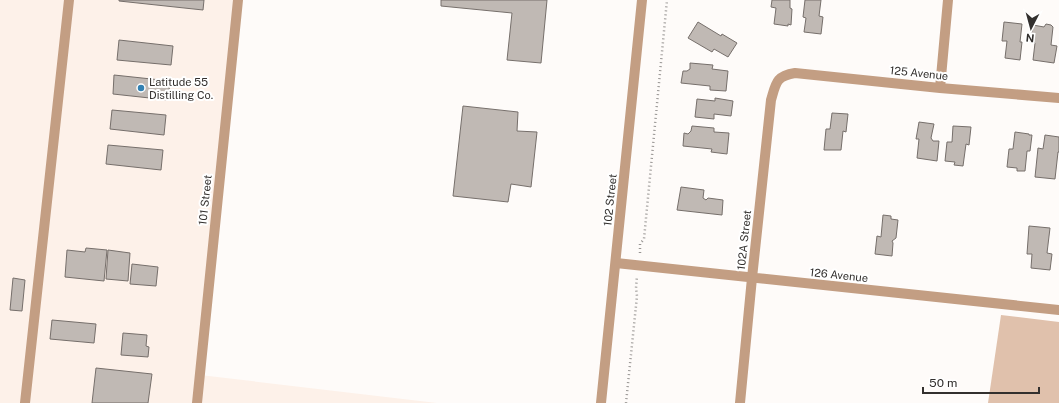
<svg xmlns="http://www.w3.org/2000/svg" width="1059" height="403" font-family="'Public Sans',sans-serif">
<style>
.built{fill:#fdf1e9}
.green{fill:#e0c1ac}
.building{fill:#c0b9b4;stroke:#766f6b}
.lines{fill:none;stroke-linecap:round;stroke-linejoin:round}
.path{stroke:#989593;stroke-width:2.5;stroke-dasharray:1 3;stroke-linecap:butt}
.minor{stroke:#c39e83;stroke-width:10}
.poi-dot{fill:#3281b3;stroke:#fff;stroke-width:1.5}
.labels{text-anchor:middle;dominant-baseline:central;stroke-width:4;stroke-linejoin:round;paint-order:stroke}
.street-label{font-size:11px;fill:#33302e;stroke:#fff}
.poi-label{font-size:11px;fill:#33302e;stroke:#fff;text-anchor:start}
</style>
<rect width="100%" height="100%" fill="#fefbf9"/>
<path class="built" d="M0,0H238L200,375L437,403H0Z"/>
<path class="green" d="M1001,315L1059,322V403H988Z"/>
<path class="building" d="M119,0H204L203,10L119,1Z
M441,0H547L541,63L507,60L512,13L441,6Z
M772,0H790V8L792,9L791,25L788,24V26L774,24L776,8L771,7Z
M805,0H821L819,16L823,17L821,34L804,32L806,18L803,17Z
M698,22L721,36L722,34L737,43L728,57L714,49L712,52L688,38Z
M1004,22L1022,24L1020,42H1022L1020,60L1005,58L1007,41H1002Z
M1046,24L1051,25L1053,27L1051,45L1057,46L1054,63L1033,60L1035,43L1030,42L1033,25L1044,27Z
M119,40L173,46L171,65L117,60Z
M690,63L713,65L712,69L728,71L726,91L710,90V86L681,83L683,71H687L690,69Z
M114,75L170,81L168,100L113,94Z
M715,98L733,101L731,116L714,114V119L695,117L697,99L715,101Z
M463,106L518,112L517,131L537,132L531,187L511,184L508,202L453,196Z
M112,110L166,115L164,135L110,129Z
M832,113L848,114L846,132L843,131L841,150H824L826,129H830Z
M919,122L934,124L931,138L933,141H939L937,161L917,158L919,139H916Z
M692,126L714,128V132L729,133L727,154L711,152L712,149L683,146L684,133L688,134L691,131Z
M953,126L971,127L969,145L966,144L963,166L954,165L955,162L945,161L947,142H952Z
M1015,132L1029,134V135H1032L1030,151H1027L1025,171H1017V168L1007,167L1009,149H1013Z
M1045,135L1059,137V152H1058L1055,179L1035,177L1038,148L1043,149Z
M108,145L163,150L161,170L106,164Z
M681,187L704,190L703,198L706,200L708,198L723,200L722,215L677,210Z
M883,215L891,216V219L898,220L896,238L892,241L893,243L892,256L875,254L877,236L881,237Z
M1029,226L1050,228L1047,253L1052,254L1050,270L1031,268L1032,254H1027Z
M86,248L107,250L104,281L65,277L67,250L85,252Z
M108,250L130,253L128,281L106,279Z
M132,264L158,267L156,286L130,284Z
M13,278L25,280L22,311L10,310Z
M52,320L96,324L94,343L50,339Z
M123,333L147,335L146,346L149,347L148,357L121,355Z
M96,368L152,374L148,403H92Z"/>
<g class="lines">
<path class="path" d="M640,253V244L644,239L667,0
M626,403L637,296L636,288L637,276"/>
<path class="minor" d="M940,88L948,0
M616,263L1059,310
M25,403L69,0
M197,403L238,0
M601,403L642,0
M740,403L752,278L771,100C776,83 776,76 795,73L940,88L1059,98"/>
</g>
<circle class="poi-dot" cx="141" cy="88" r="4"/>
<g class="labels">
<g class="street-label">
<text transform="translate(919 73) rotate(6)">125 Avenue</text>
<text transform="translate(205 200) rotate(-84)">101 Street</text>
<text transform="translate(610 200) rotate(-84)">102 Street</text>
<text transform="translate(744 240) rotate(-84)">102A Street</text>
<text transform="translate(839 275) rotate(6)">126 Avenue</text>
</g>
<g class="poi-label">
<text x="149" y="82">Latitude 55<tspan x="149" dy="13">Distilling Co.</tspan></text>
</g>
</g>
<g transform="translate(1031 28) rotate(186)" stroke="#ffffff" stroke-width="3" paint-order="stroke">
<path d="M0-3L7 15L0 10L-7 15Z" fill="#33302e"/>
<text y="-6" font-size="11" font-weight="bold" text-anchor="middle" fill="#33302e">N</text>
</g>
<path d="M923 387v6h116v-6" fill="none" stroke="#33302e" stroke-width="2"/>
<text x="929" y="387" font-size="12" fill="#33302e" stroke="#ffffff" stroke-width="3" paint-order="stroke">50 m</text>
</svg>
